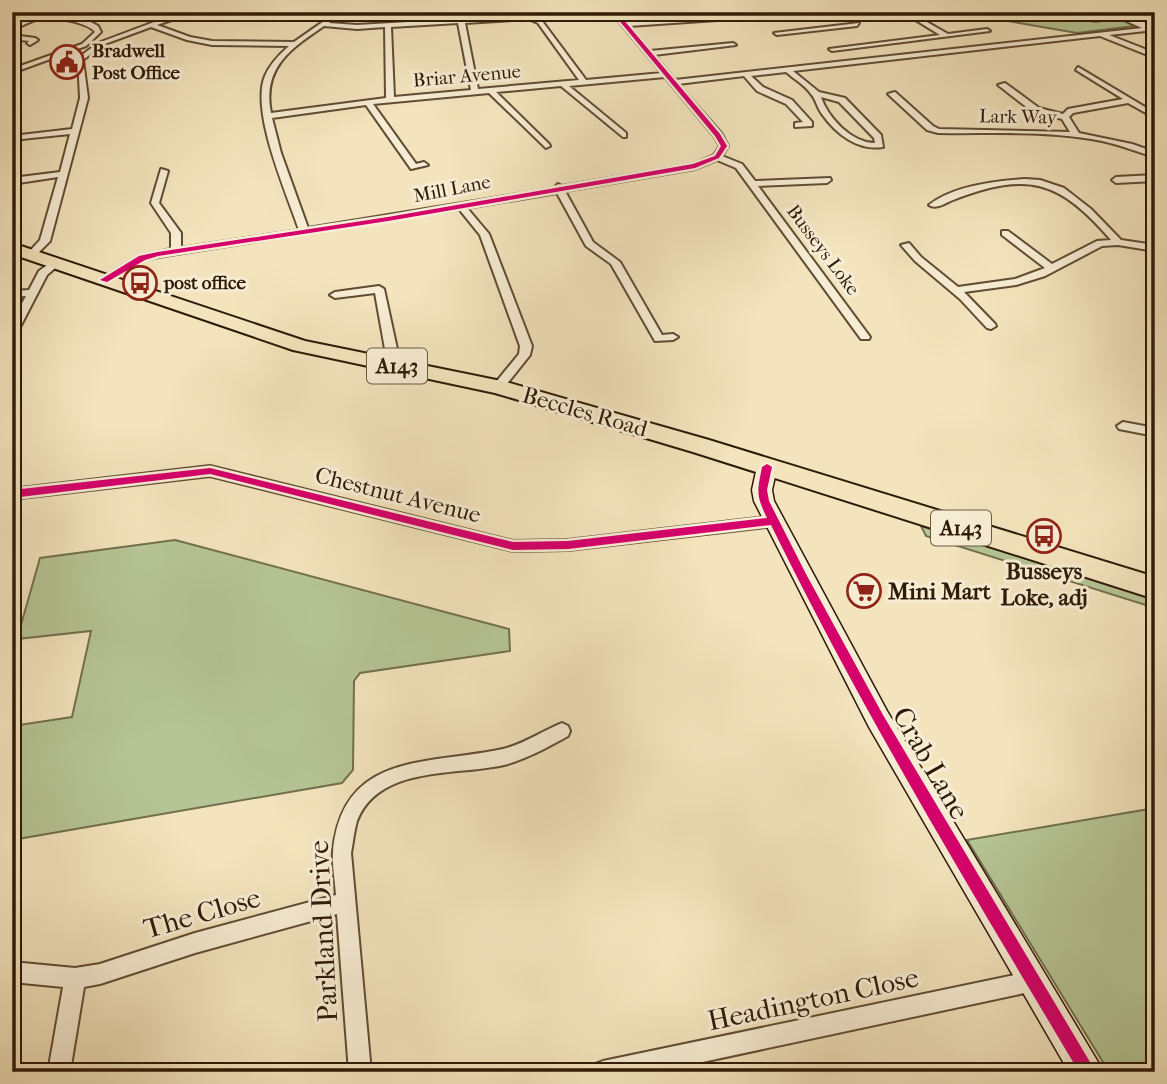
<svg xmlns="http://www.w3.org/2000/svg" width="1167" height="1084" font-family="'IM FELL French Canon',serif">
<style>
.green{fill:#b6c595;stroke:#72704e;stroke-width:2}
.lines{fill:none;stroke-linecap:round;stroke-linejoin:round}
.street-casing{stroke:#604c34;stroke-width:4}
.secondary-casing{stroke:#2f1a07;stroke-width:3}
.highway-casing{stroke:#2f1a07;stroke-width:4}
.street{fill:#f7edd4;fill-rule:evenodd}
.secondary{fill:#f7edd4;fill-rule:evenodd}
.highway{fill:#f3e4bd;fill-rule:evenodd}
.cycleway-casing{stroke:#f7edd4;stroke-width:5}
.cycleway{fill:#d6006c;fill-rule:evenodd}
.labels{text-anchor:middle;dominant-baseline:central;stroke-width:6;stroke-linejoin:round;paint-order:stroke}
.far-poi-label{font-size:19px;font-weight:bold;fill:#2f1a07;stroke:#f7edd4;text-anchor:start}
.far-street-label{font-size:19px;fill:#2f1a07;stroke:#f7edd4}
.shield{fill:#f7edd4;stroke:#6b5944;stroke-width:2}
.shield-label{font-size:21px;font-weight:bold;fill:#2f1a07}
.street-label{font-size:23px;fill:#2f1a07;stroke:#f7edd4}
.poi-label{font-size:23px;font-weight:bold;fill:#2f1a07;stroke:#f7edd4}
.near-street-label{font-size:28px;fill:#2f1a07;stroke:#f7edd4}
</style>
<rect width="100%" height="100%" fill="#f3e4bd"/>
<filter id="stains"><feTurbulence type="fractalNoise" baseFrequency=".00286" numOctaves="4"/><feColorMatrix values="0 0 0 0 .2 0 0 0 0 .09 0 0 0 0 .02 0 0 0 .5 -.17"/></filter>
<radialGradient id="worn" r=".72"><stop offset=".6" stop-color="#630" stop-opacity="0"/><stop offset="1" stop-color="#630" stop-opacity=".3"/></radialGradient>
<path class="green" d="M955,12H1064L1094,22L1121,19L1135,26L1077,33Z
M921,526L1155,599V608L926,536Z
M175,540L509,629L510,651L360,673L354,681L353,770L342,783L12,840V726L72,717L91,631L17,639L40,558Z
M1155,808V1072H1109L967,840Z"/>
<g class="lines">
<g class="street-casing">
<path id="street" d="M12,12L87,20L98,26L101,32L86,46L12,73V69L82,44L95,32C88,22 51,16 40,19C31,20 21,27 12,30V26L32,17L12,15Z
M181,12H206L183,16L157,25L190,37L212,41L294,42L337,12H344L329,23L357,25L529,15L542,21L586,80L662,73L611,12H617L626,22L734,16L732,19L629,26L650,51L733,43L736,45L654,55L675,80L1142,28L1106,12H1115L1155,26V30L1109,35L1155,53V58L1100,36L793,71L819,92L845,98L881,135L883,147C858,151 836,134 822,114C817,108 816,99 811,94C805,85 794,79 786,72L751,76L763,87L792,100L812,122V126L795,127V123L803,122L786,104L757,91L744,76L678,84L721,133L728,146L722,156L742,164L755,181L830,178L831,180L827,183L758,186L870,337L869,339H861L736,168L717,160L695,169L565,191L593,242L620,262L662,335L673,334L678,337L673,340L655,341L611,264L586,246L557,193L467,208L489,234L532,346L530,355L502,390L498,391L492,387L519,354L520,346L480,235L459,209L158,257L145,260L108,282L99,280L139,256L171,249V233L151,203L161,169L168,171L159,203L181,233V248L299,230C287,194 250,111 265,76C270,64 280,54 289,46L212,45L187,40L151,27L102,45L83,60L88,98L50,241L35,256H29V252L40,240L58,177L12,184V178L60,172L70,134L12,140V136L72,129L80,98L78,58L98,43ZM528,19L538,23L579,80L478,89L465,23ZM458,23L471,90L394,97L391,27ZM324,26L357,29L385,27L386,98L271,113C262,68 290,49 324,26ZM665,77L714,136L720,146L714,155L693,164L562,186L558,184L554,188L308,228L281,153L272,118L366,105L411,169L428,165L424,162L416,164L373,104L489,93L546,148L550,146L549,144L496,92L561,86L623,137H626V133L569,86ZM821,97L839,102L874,138L875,143C852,143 828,118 821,97Z
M247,12H263L277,16L274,18Z
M895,12H905L918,17L948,34L987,29L990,31L832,51L829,49L940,35L914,19Z
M859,23L857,26L777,35L774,33Z
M12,35L35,38L38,40L30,45L27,43L29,41L12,39Z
M1078,67L1155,113V118L1128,103L1073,113L1069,117L1079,133L1132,144L1155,152V157C1137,152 1121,145 1102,141C1049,130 993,134 938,133L927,130L888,94L895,92L933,126L939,129L1070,132L1062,119L1033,112L998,85L1005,83L1039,108L1063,114L1068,109L1123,99L1076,70Z
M1155,175V181L1116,183L1112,180L1116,177Z
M1025,179L1040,180L1064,188L1091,209L1121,240L1155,245V251L1118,245L1102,246L1045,276L1016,285L964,292L995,324L996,326L991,329L987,328L960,299L915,261L901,245L909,243L921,257L958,287L1015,279L1045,268L1002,235V231H1008L1052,264L1097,241L1111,240C1059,180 1028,171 953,200C945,203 936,210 929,205C953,186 994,181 1025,179Z
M54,260L62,262L47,275L17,333L12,336V322L26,296L12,297V291L29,290L39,271Z
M379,286L384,289L397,349L388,365L384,366L378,363L385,349L375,293L335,298L330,295L335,292Z
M1123,422L1155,428V436L1119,429L1117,426Z
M210,466L513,541L568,540L774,516L781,521L774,526L568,550L513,551L210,476L12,499V489Z
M562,723L568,726L570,731L568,736C548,747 527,759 504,765C456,776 379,765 357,821C354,831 353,843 351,853L371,1072H349L337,914L195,953L100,984L84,987L70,1072H48L63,987L12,982V962L75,968L100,964L195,933L336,895C335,881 332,865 333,852C342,751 429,765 503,749C524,744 542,731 562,723Z
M1034,971L1041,974L1044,981L1041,988L1034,991L656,1072H592L595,1064L603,1061Z"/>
</g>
<g class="secondary-casing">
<path id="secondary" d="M767,460L777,467L772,490L774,501L887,711L1104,1072H1069L869,727L754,501L752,490L757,467Z"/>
</g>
<g class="highway-casing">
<path id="highway" d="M12,243L305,341L506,382L709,440L1155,577V599L693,452L495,393L293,350L12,254Z"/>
</g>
<use href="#street" class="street"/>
<use href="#secondary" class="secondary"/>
<use href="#highway" class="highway"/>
<g class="cycleway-casing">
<path id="cycleway" d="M612,12H617L720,134L727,146L719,158L695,168L388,221L158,256L145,260L107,282L100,280L139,256L158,252L388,217L693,164L715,156L721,146L715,136Z
M767,464L772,467L767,490L769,501L806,574L883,715L1096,1072H1079C972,892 863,713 771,525L568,549L513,550L210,474L12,498V490L210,468L513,542L568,541L767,518C756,495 757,492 762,467Z"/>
</g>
<use href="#cycleway" class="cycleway"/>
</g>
<defs>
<g id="civic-ring" transform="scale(1.75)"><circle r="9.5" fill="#f7edd4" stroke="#8f2418" stroke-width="1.5"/><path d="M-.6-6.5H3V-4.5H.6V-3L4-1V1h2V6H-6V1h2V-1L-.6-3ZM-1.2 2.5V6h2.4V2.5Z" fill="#8f2418"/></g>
<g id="bus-ring" transform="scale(1.75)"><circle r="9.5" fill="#f7edd4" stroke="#8f2418" stroke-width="1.5"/><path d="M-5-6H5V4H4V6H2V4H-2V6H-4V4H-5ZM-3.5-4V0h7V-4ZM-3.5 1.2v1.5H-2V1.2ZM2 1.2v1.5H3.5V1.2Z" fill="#8f2418"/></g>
<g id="supermarket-ring" transform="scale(1.75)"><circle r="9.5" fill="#f7edd4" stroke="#8f2418" stroke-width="1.5"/><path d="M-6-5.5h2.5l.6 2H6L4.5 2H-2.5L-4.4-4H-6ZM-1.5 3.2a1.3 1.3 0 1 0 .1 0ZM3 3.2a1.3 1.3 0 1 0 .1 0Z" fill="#8f2418"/></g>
</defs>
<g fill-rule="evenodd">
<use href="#civic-ring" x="67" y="62"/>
<use href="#bus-ring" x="140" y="283"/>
<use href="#bus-ring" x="1044" y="536"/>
<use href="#supermarket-ring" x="864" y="591"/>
</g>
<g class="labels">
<g class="far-poi-label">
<text x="92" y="51">Bradwell<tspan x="92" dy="22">Post Office</tspan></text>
<text x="164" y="283">post office</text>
</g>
<g class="far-street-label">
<text transform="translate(467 76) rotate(-5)">Briar Avenue</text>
<text transform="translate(1018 117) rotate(1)">Lark Way</text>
<text transform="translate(452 189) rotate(-11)">Mill Lane</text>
<text transform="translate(823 250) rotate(53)">Busseys Loke</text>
</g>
<g class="shield">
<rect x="367" y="348.5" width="60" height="35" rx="5"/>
<rect x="931" y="510.5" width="60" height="35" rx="5"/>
</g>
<g class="shield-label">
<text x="397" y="366">A143</text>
<text x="961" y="528">A143</text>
</g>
<g class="street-label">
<text transform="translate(585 412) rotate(16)">Beccles Road</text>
<text transform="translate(398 495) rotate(14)">Chestnut Avenue</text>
</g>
<g class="poi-label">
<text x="1044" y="571">Busseys<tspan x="1044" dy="26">Loke, adj</tspan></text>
<text x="888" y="591" text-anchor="start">Mini Mart</text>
</g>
<g class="near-street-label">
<text transform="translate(931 763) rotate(60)">Crab Lane</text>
<text transform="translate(202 913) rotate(-16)">The Close</text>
<text transform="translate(323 931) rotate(-93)">Parkland Drive</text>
<text transform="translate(813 999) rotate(-12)">Headington Close</text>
</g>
</g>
<rect width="1167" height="1084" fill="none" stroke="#f3e4bd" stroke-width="42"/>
<rect x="14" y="14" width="1139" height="1056" fill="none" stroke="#2f1a07" stroke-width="3.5"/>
<rect x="21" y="21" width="1125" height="1042" fill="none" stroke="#2f1a07" stroke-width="2"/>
<rect width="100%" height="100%" filter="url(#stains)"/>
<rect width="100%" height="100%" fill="url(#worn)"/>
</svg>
